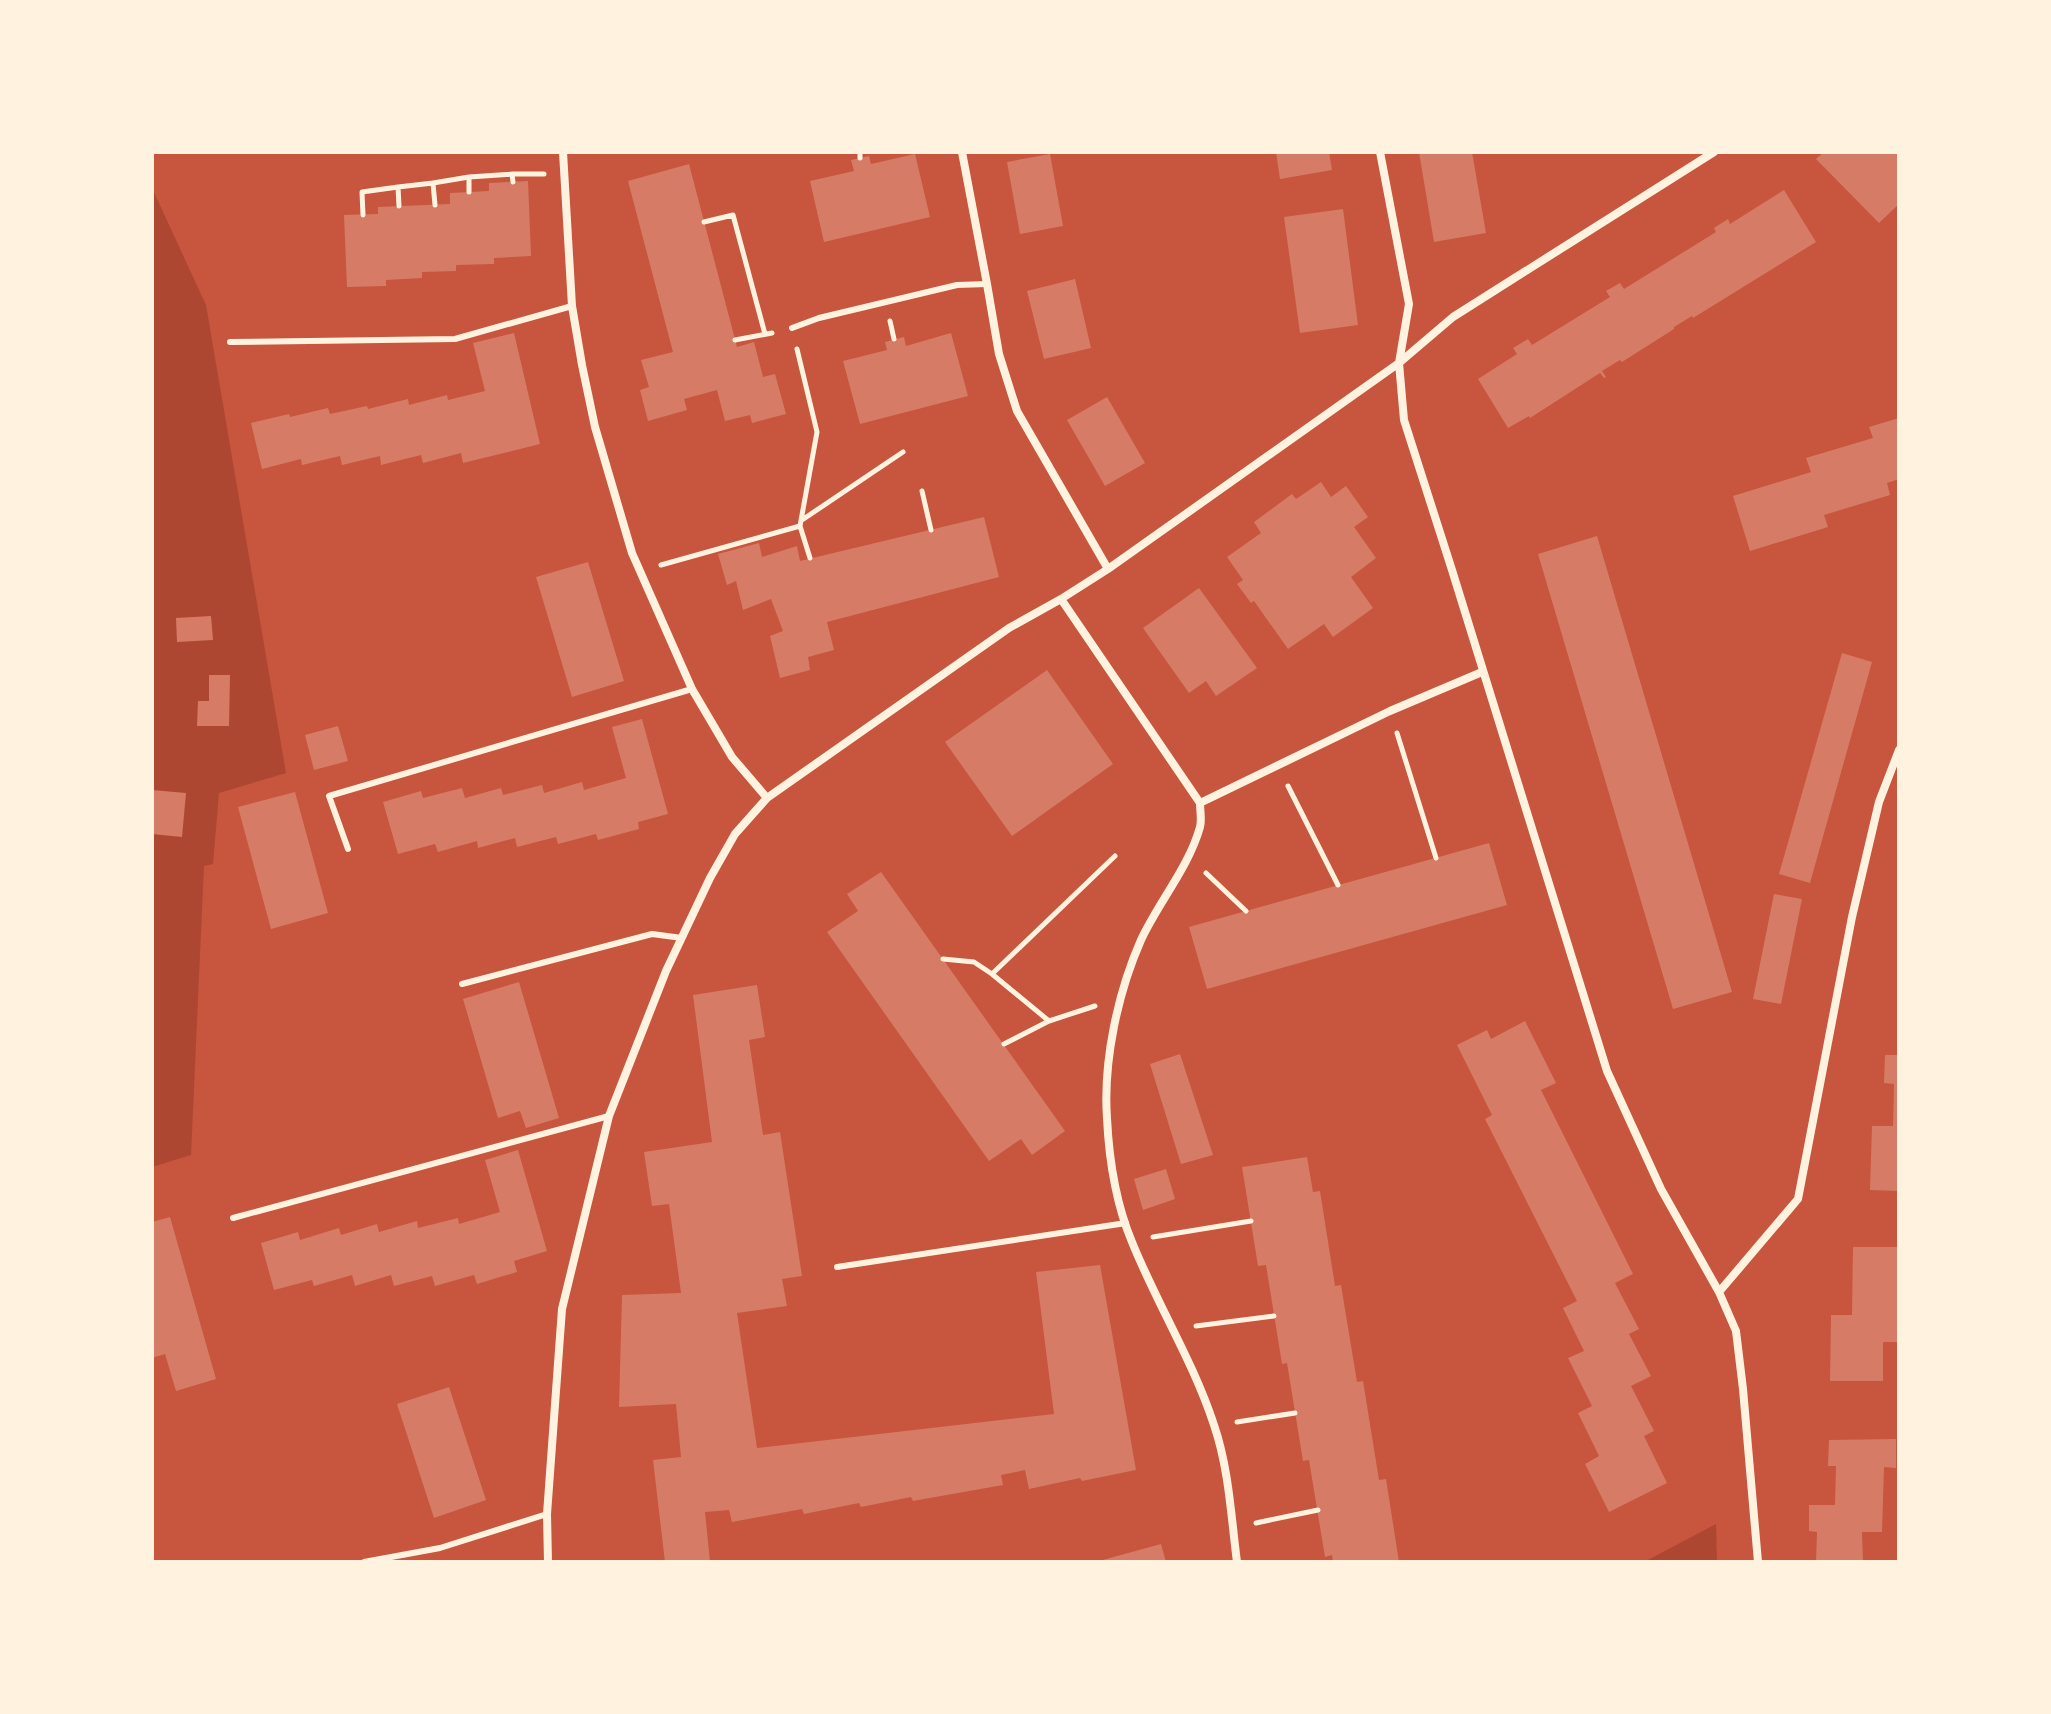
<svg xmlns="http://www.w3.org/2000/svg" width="2051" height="1714" font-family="Poppins,sans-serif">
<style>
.green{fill:#ae4732}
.building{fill:#d67c66}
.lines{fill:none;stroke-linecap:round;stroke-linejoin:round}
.path{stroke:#fff3e0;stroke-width:5}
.service{stroke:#fff3e0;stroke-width:6}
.minor{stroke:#fff3e0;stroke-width:8}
</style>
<rect width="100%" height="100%" fill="#c8553d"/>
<path class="green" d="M152,188L206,305L286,773L219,793L213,864L204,866L191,1155L152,1167Z
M1716,1524L1717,1562H1644Z"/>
<path class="building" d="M1276,152H1329L1332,170L1280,179Z
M1419,152H1472L1486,233L1434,242Z
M1824,152H1899V204L1879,223L1816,159Z
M915,154L930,217L824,242L810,181L854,171L851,160L869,156L871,164Z
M1050,154L1063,226L1020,234L1007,162Z
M689,164L737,347L754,342L763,377L775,374L786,414L752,423L750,415L725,421L717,390L684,399L687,410L648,421L640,390L649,387L641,360L673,352L628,181Z
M528,181L531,256L494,258V264L456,265V271L422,272V278L386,280V286L347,287L344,215L378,214V207L450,204V193L489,191V183Z
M1784,190L1816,242L1693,318L1692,316L1674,327V329L1622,362L1620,360L1602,371L1606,377L1604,378L1600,373L1530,418L1529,416L1508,428L1478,379L1517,354L1513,348L1528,339L1532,345L1610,297L1606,291L1620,283L1624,289L1716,232L1714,228L1728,219L1730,224Z
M1343,209L1358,325L1300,333L1284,217Z
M1075,279L1091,348L1044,359L1027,291Z
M514,333L540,444L463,463L461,453L423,463L421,455L381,465L380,456L342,465L340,456L302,465L301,459L262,469L251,423L289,414L290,417L328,408L330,414L367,406L368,409L408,399L409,405L447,395L448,400L485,391L473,343Z
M951,333L968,396L860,424L843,361L887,350L885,342L904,337L906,346Z
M1107,397L1145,463L1105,486L1067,420Z
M1899,418V479L1887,483L1890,495L1824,515L1828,527L1750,551L1733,496L1811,472L1806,458L1873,438L1869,427Z
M1321,482L1331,497L1346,486L1368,517L1354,527L1376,558L1351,577L1373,608L1333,637L1324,624L1288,649L1254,601L1251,603L1237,584L1243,580L1227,557L1261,533L1254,522L1292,494L1296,499Z
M984,517L999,577L827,622L834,650L808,657L810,670L780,678L770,636L783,631L771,599L743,610L736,581L727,585L718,554L759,543L762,557L797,546L800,561Z
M1597,536L1732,992L1673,1009L1538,554Z
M588,562L624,681L572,697L536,577Z
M1199,588L1257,668L1216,696L1206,681L1189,693L1143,628Z
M211,616L213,640L177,642L176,618Z
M1842,653L1872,662L1810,883L1779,874Z
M1047,670L1113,764L1012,836L945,742Z
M209,675H230L229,726H197L198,701H209Z
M642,719L668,814L638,822L639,829L598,840L596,834L558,844L556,837L517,847L515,838L478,848L477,841L438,852L435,844L398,854L383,802L421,791L423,798L462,788L465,798L501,788L503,795L542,785L544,793L582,782L584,790L626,778L612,727Z
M338,726L348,761L314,770L305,735Z
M152,790L186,793L182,837L152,834Z
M295,792L328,913L271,929L238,807Z
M1489,843L1507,905L1207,989L1189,927Z
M881,872L1065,1131L1032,1155L1021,1139L989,1161L827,932L858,911L847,894Z
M1774,894L1802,899L1781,1004L1753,999Z
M519,982L559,1118L526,1128L520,1111L498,1118L463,999Z
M757,985L765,1037L749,1040L763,1135L780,1132L802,1276L782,1279L787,1306L737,1313L757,1448L1054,1414L1036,1272L1100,1265L1136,1470L1082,1481L1080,1478L1029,1489L1025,1470L1001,1475L1003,1485L913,1501L911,1497L861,1507L859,1503L804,1514L802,1509L732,1522L729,1510L705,1512L710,1562H665L653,1460L681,1457L676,1404L619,1407L622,1295L681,1293L669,1204L652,1206L644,1152L712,1142L693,995Z
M1525,1021L1556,1083L1541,1090L1633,1274L1615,1283L1639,1329L1629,1334L1651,1376L1631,1386L1654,1431L1644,1436L1667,1483L1609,1512L1585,1464L1599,1456L1578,1413L1592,1406L1568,1358L1584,1351L1563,1308L1577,1301L1485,1119L1492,1115L1457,1045L1487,1030L1491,1039Z
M1180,1054L1213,1155L1181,1164L1150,1064Z
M1885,1055H1899V1191L1870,1190L1872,1126H1893L1894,1084L1884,1083Z
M518,1150L547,1251L514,1261L517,1272L477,1284L474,1275L435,1286L432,1276L394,1286L391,1275L355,1286L352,1275L314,1286L312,1280L274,1290L261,1243L298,1232L300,1240L339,1228L341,1235L377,1224L379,1232L417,1221L418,1228L458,1218L459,1224L500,1212L485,1160Z
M1307,1157L1313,1192L1320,1191L1335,1286L1341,1285L1357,1382L1363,1381L1379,1480L1386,1479L1399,1562H1333L1332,1555L1325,1557L1309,1460L1303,1461L1287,1363L1282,1364L1266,1265L1258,1266L1242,1167Z
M1166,1169L1175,1199L1143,1210L1134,1179Z
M170,1217L216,1379L176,1391L165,1354L152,1358V1222Z
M1853,1247H1899V1342H1883V1381H1830L1831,1315H1852Z
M449,1387L486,1500L434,1518L397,1404Z
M1896,1439V1468L1884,1467L1882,1532H1862L1863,1562H1816L1817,1532L1809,1531V1505H1835L1836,1466H1828L1829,1440Z
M1161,1544L1166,1562H1099V1561Z"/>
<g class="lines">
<path class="path" d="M860,152V158
M513,182L512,174H544
M469,192V177L512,174
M435,205L433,183L469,177
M399,206L398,187L433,183
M363,215L362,192L398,187
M704,222L733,215L765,334
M890,321L894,339
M735,340L772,333
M922,491L931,530
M802,520L903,452
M800,526L810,558
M661,565L800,526L817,432L797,349
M1397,733L1436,858
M1288,786L1338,885
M1206,873L1246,911
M943,959L974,962L992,974L1049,1021
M992,974L1115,856
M1004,1044L1049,1021L1095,1006
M1153,1237L1251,1221
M1196,1326L1274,1316
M1237,1422L1295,1413
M1256,1523L1318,1510"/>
<path class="service" d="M792,328L819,318L957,285L987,284
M230,342L455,339L572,306
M348,849L329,796L692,689
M462,984L652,934L682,938
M233,1218L609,1116
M837,1267L1126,1223
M364,1562L440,1548L547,1514"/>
<path class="minor" d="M563,152L572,306L582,365L595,427L632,553L692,689L732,757L767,798
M962,152L987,284L999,354L1017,411L1108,569
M1380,152L1409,304L1399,363L1404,420L1452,570L1607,1071L1661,1189L1719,1292L1736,1331L1743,1389L1758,1562
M1061,599L1200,803C1200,811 1202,820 1200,827C1189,867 1158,903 1141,940C1118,992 1103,1061 1107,1118C1109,1159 1116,1204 1132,1242C1157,1304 1193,1361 1214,1425C1229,1469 1231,1516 1237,1562
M1200,803L1390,711L1482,672
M1719,1292L1798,1199L1852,917L1879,802L1899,750
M548,1562L547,1514L562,1309L609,1116L666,971L710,878L735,834L767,798L1009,628L1061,599L1108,569L1399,363L1453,317L1714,152"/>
</g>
<rect width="2051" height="1714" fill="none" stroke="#fff3e0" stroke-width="308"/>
</svg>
